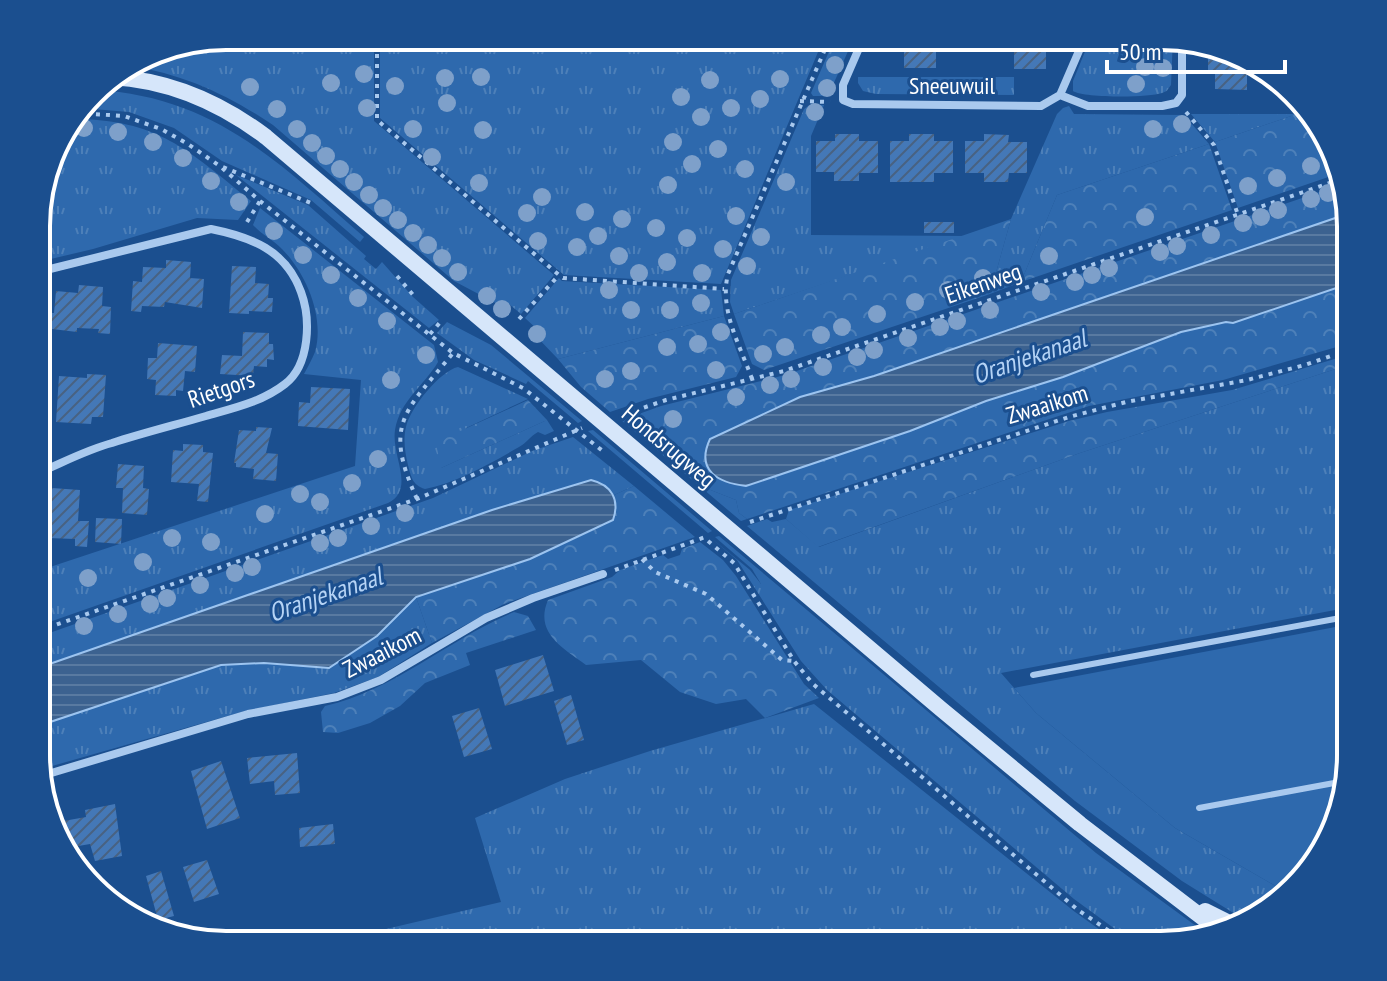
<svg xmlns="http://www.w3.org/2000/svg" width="1387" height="981" font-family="'PT Sans Narrow',sans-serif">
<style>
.grass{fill:url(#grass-tufts)}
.forest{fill:url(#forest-crowns)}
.garden{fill:#2e69ad}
.water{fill:url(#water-rules);stroke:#9cc4f0;stroke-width:2}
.building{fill:url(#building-hatch)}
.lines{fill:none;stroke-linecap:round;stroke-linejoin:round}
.path{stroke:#a9c9ee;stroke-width:4;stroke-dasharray:4 6;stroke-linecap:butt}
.lane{stroke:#a9c9ee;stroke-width:6}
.street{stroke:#a9c9ee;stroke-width:8}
.secondary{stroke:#d6e6fa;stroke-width:16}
.tree{fill:#7ea0ca}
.labels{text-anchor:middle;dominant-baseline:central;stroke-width:6;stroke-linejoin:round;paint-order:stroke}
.street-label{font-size:24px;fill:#fff;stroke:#1b4f8f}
.water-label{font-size:26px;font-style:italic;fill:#b5d3f5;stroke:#1b4f8f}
.rim{fill:none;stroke:#fff;stroke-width:4}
</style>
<defs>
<pattern id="grass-tufts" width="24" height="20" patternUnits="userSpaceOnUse" patternTransform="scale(2)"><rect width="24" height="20" fill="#2e69ad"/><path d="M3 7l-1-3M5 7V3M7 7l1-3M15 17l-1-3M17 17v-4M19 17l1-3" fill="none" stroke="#4d80b9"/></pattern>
<pattern id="forest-crowns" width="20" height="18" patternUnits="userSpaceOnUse" patternTransform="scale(2)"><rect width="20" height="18" fill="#2e69ad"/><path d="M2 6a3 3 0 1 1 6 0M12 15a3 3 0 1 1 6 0" fill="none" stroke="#4d80b9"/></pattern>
<pattern id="water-rules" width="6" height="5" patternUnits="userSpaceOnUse" patternTransform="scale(2)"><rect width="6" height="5" fill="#3c6290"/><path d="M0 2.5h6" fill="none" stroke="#597aa1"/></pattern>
<pattern id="building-hatch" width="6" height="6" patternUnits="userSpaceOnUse" patternTransform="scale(2)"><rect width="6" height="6" fill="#4478b7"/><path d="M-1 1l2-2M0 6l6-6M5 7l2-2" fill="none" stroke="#486282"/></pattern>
</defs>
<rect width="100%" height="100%" fill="#1b4f8f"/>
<path class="grass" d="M1173,36L1171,85C1167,90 1168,91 1162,93C1148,98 1084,98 1073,91V81L1091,37Z
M823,40L721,284L564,275L380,118V44Z
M834,40H853L828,96H813L811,93Z
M374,44V121L554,275L521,314L509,304L505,308L454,281L273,125C228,95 184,74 130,66L165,46Z
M858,77H1014V95L876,94L863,91L858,83Z
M95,90C214,96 279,163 364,237L360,242L311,200L222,161L174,128L129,112L81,108Z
M824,105L811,136V235L966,236L734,314L730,302L731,280L804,109L808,106Z
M1069,106L1074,114L1184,115L1209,144L1057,195L1021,282L990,294L1011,219L1057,114L1063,108Z
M1191,114H1297L1215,142Z
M72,119C158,119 188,150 251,201L238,220L197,218L93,249L38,262V201L61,132Z
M236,175L308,205L366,256L364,259L376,269L382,262L413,297L439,320L429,328Z
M260,208L434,345L438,362C424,386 400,400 395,430C391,456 416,489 388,503L38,626V571L355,466L361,380L304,374C308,367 312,359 315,352C325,317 306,273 282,249C273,240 261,234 253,225Z
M559,278L562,281L721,290L724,316L558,359L535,335L538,330L525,318Z
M447,322L491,345L582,421L578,423L528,381L526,384L474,360L437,333Z
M1351,364V607L1001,673L1036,713L1175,828L1286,892L1248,922L1182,881L1075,801L747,526L767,519L772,522L786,519L819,547L1080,453Z
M458,367L528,399L466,428L441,468L547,420L554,431L545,435L538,432C530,436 527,443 519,447C491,463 456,483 425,489C412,485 411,476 408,465C405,453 403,439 406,427C410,408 440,371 458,367Z
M636,415L640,425L708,489L736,500L739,513L747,519L741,521L621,420Z
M593,430L712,531L708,533L588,431Z
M573,437L634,486L614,495L608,488L492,510L38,668V637L433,498L532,451Z
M719,536L1096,853L1207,934L1161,945H1137L1074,899L827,690L801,661L737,560L711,538L750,570L761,584L752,569L715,537Z
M416,597L432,643L378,677L334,693L245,711L38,770V726L221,665L264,663L329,668Z
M814,704L1075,912L1121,945H318L501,902L475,818L565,779L650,751Z"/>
<path class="forest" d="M1297,114L1309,115L1331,142L1340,173L1238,208L1215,142Z
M1209,144L1232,210L1021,282L1057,195Z
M1343,184L1350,213L874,376L800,397L730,484L747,486C826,459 905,431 983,402C1010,392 1038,386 1065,376C1102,363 1199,317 1233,323L1351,283V342L1347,344L1223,380L1089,406L747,519L739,513L736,500L708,489L640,425L636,415L661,406L785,375Z
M1011,219L990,294L764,370L752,364L734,314Z
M724,316L742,366L736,377L648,399L610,412L581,387L558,359Z
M1351,354V364L1080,453L818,547L786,519L789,510L1069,421L1107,412L1232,390Z
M528,400L547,420L441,468L437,448L447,437Z
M634,486L695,537L504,604L432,643L416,597L530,559L607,524L613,520L616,502L614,495Z
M700,542L723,560L736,576L804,684L819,698L765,718L746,699L716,704L680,692L641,660L586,665C563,648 534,633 548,600L612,577L620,570L663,555L668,559L680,555L682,549Z
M514,612L528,616L536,630L466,653L470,665L425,683L400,706L370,723L338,733L323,732L321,712L325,706C395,690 449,639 514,612Z"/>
<path class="garden" d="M1351,624V767L1311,871L1286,892L1175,828L1036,713L1014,688Z"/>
<path class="water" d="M1350,213L1351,283L1233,323L1226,322L1181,332L1063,377L986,401L910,431L746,486C719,483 695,471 710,439L800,397L874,376Z
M591,480C612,485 620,500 613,520L530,559L416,597L377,636L329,668L264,663L221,665L38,726V668L492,510Z"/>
<path class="building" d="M1005,38H1053V50H1046V69H1014V50H1005Z
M897,39H945V50H936V68H904V50L897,49Z
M1208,50L1256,68V71H1247V90L1215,89V70L1208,71Z
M835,134H859V141H878V173H859V181H834V172H816V141H835Z
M909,134H934V141H953V173H934V182H890V141H909Z
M984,134L1009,135L1008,142H1027V173H1009L1008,182H984V173H965V141H984Z
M924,222H954V233H924Z
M166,260L191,262L190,278L204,279L202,308L165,302L164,307L142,306L141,312L131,311L133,281L142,282L143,267L166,268Z
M232,266L256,267L255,283L269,284L268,298H273L272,312L249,311V314L229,313Z
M79,285L103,287L102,306L111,307L110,334L98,333L99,329L77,328V332L44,328L45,313H54L56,291L78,293Z
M243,332L269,333V344H273L274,360L267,359V367L254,366L253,376L220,374L222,355L242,356Z
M158,343L197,346L195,372L185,371L183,391L176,390V396L155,395L156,380L147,379L148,358H157Z
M87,374L106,375L103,417H92L91,424L56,422L59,376L87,378Z
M311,387L350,389L348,430L298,426L299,402L310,403Z
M256,427L272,428L266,453L278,454L276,481L253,479L254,469L236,467V463H234L239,430L256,431Z
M183,444L203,445V452L213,453L208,502L197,501L199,484L171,482L173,450L183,451Z
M118,464L144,466L143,488L149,489L147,515L122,513L123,488H116Z
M52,488L80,490L78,521H89L87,547L75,546V539L48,538Z
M96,518L122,519L121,544L95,542Z
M543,655L554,691L505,706L495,670Z
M571,695L584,740L567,745L554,701Z
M479,708L492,749L464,757L452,716Z
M297,753L300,793L275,795L274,781L250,784L247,758Z
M221,761L240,818L207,829L191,771Z
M115,804L122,856L95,861L90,844L61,849L52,823L86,817L85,810Z
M333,824L335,844L300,847L299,828Z
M207,860L219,894L194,902L183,867Z
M161,871L174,916L158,920L146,876Z"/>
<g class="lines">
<path class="path" d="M377,44V120L559,275L563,278L724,289
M800,101L830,102
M1186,112L1214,145L1238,215
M76,113L124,116L161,129L188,144L221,167L260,201L453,353L523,388L604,452
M223,167L311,203
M247,222L260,201
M397,276L414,296
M519,319L559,275
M430,334L443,319
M752,379C740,345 719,310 728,274L829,40
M625,414L666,400L784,371L1341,179
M417,499C382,423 406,411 453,353
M750,522L1069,417L1126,402L1247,380L1305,365L1351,349
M708,541L734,563L794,661L813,684L1078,910L1130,945
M642,559L655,572L706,594L782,660L793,661
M615,570L708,536
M38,631L417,499L582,428"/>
<path class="lane" d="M1033,675L1351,616
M1199,808L1345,781"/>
<path class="street" d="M863,39L843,85V100L853,104L1041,106L1060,95L1088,106H1162L1176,103L1182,95V40
M1060,95L1085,37
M38,473C62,463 86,450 112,443C143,433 175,425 206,416C234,408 262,402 285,384C310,365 311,319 301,292C286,250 251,237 211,229L38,272
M38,777L248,714L337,697L381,680L486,618L533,598L603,574"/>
<path class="secondary" d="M111,77C168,80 221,103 266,137L941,709L1080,824L1220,931
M1205,911L1237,927"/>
</g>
<g class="tree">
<circle cx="835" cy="65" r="9"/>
<circle cx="1145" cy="67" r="9"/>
<circle cx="1163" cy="68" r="9"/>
<circle cx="364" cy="74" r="9"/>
<circle cx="481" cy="77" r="9"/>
<circle cx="445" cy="78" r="9"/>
<circle cx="780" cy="79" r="9"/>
<circle cx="710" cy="80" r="9"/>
<circle cx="331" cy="83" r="9"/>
<circle cx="1136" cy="84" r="9"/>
<circle cx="395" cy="86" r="9"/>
<circle cx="250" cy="87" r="9"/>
<circle cx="827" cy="88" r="9"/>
<circle cx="681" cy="97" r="9"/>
<circle cx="760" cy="99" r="9"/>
<circle cx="447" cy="103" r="9"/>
<circle cx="367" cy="108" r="9"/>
<circle cx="731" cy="108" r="9"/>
<circle cx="277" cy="109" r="9"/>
<circle cx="815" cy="112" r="9"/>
<circle cx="701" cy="117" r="9"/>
<circle cx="1182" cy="124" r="9"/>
<circle cx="84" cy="128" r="9"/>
<circle cx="297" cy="129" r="9"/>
<circle cx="413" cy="129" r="9"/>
<circle cx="1153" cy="129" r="9"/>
<circle cx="483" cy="130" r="9"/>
<circle cx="118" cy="132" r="9"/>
<circle cx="153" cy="142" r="9"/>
<circle cx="673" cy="142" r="9"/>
<circle cx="312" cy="143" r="9"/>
<circle cx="718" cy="149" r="9"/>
<circle cx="326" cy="156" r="9"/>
<circle cx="432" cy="157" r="9"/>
<circle cx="183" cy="158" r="9"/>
<circle cx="692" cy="164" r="9"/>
<circle cx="1311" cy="166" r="9"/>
<circle cx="340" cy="169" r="9"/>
<circle cx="745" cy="169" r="9"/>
<circle cx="1277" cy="178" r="9"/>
<circle cx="211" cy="181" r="9"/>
<circle cx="354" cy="182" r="9"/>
<circle cx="786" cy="182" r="9"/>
<circle cx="479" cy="183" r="9"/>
<circle cx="668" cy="185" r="9"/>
<circle cx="1248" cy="186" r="9"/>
<circle cx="1328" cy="193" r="9"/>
<circle cx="369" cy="195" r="9"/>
<circle cx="542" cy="197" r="9"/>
<circle cx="1311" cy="199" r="9"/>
<circle cx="239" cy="202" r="9"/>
<circle cx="383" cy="208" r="9"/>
<circle cx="1278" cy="210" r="9"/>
<circle cx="585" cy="212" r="9"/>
<circle cx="527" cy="213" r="9"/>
<circle cx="736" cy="216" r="9"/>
<circle cx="1145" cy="217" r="9"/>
<circle cx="1261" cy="217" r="9"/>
<circle cx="622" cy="219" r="9"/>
<circle cx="398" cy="220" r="9"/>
<circle cx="1243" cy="223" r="9"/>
<circle cx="656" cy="228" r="9"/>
<circle cx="274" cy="231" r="9"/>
<circle cx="413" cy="233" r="9"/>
<circle cx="1211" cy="235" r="9"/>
<circle cx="598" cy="236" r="9"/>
<circle cx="761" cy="237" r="9"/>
<circle cx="687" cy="238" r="9"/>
<circle cx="538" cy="241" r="9"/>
<circle cx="428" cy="245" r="9"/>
<circle cx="1177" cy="246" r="9"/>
<circle cx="577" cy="247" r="9"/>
<circle cx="723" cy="249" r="9"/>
<circle cx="1160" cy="252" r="9"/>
<circle cx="303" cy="255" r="9"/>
<circle cx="619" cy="256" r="9"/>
<circle cx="1049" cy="256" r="9"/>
<circle cx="442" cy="258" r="9"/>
<circle cx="667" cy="262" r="9"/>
<circle cx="747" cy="266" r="9"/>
<circle cx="1109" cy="268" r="9"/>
<circle cx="458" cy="272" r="9"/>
<circle cx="639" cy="273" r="9"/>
<circle cx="702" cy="273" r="9"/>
<circle cx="331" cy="275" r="9"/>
<circle cx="1092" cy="275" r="9"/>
<circle cx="983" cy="278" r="9"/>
<circle cx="1075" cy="282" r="9"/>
<circle cx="609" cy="290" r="9"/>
<circle cx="948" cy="290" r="9"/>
<circle cx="1041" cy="292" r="9"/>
<circle cx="487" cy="296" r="9"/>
<circle cx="358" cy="298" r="9"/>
<circle cx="915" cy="302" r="9"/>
<circle cx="701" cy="303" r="9"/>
<circle cx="502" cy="309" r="9"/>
<circle cx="631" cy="310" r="9"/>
<circle cx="670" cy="310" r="9"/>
<circle cx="990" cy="310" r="9"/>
<circle cx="877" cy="314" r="9"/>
<circle cx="387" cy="321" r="9"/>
<circle cx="957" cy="321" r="9"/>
<circle cx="842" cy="327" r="9"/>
<circle cx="940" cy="327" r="9"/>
<circle cx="721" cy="332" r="9"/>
<circle cx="537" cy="334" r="9"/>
<circle cx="821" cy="335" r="9"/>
<circle cx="908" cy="338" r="9"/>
<circle cx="698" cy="344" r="9"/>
<circle cx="667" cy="347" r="9"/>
<circle cx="785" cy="347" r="9"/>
<circle cx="874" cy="350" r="9"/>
<circle cx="763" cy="354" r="9"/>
<circle cx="426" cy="355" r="9"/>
<circle cx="857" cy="357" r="9"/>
<circle cx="823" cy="367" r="9"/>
<circle cx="716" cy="370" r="9"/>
<circle cx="631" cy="371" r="9"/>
<circle cx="605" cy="379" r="9"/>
<circle cx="791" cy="379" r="9"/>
<circle cx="391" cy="380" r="9"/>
<circle cx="770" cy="385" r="9"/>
<circle cx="736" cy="397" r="9"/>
<circle cx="673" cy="419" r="9"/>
<circle cx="378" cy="459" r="9"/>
<circle cx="352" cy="483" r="9"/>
<circle cx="300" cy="494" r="9"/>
<circle cx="320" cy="502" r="9"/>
<circle cx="405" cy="513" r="9"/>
<circle cx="265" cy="514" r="9"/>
<circle cx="371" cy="526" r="9"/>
<circle cx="172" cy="538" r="9"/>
<circle cx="338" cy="538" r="9"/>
<circle cx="211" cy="542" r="9"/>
<circle cx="320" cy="543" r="9"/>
<circle cx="143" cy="562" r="9"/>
<circle cx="252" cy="567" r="9"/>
<circle cx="235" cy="573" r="9"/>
<circle cx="88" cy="578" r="9"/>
<circle cx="200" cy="585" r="9"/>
<circle cx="167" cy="598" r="9"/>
<circle cx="150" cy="604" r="9"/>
<circle cx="118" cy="614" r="9"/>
<circle cx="84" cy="626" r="9"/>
</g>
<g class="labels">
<g class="street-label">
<text x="952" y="85">Sneeuwuil</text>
<text transform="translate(983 283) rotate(-19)">Eikenweg</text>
<text transform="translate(221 389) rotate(-19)">Rietgors</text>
<text transform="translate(1047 404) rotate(-17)">Zwaaikom</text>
<text transform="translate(669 446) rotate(40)">Hondsrugweg</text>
<text transform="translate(382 652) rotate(-27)">Zwaaikom</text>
</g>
<g class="water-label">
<text transform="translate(1029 356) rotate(-19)">Oranjekanaal</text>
<text transform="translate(325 594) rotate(-19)">Oranjekanaal</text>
</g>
</g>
<path d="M0 0H1387V981H0ZM226 50H1161A176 176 0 0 1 1337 226V755A176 176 0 0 1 1161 931H226A176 176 0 0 1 50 755V226A176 176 0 0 1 226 50Z" fill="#1b4f8f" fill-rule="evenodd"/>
<path class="rim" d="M226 50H1161A176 176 0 0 1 1337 226V755A176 176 0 0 1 1161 931H226A176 176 0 0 1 50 755V226A176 176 0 0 1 226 50Z"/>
<path d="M1107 60v12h178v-12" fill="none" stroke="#ffffff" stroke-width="4"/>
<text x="1119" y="60" font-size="24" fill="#ffffff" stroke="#1b4f8f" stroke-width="6" paint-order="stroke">50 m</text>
</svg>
